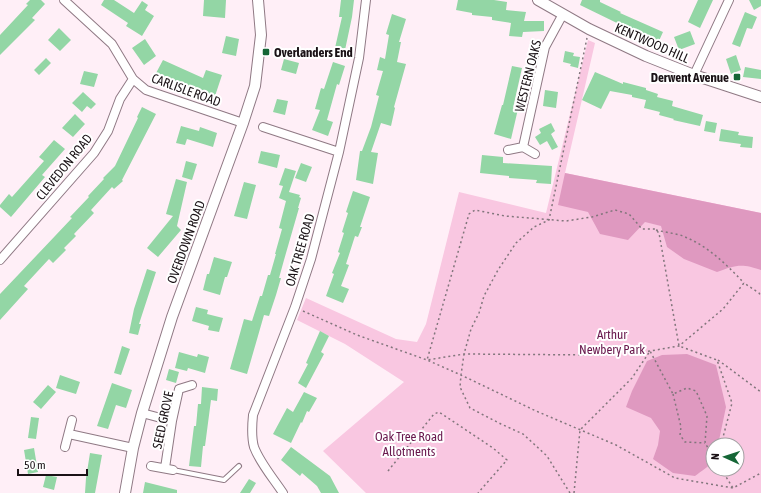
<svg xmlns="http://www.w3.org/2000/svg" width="761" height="493" font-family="'Asap Condensed',sans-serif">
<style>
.green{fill:#f9c7e1;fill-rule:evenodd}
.forest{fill:#df99c0}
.building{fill:#93d6a5}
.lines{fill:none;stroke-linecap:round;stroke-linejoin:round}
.service-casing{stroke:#8f7984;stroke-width:6}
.minor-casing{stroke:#8f7984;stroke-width:10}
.tertiary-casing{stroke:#8f7984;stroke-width:12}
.path{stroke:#82767c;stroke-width:1.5;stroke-dasharray:2 3;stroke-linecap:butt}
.service{stroke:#fff;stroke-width:4}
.minor{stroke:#fff;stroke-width:8}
.tertiary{stroke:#fff;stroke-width:10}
.poi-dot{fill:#156636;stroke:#fff;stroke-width:1.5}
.labels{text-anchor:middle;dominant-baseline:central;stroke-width:4;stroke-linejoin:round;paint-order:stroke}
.street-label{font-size:13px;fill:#1a1216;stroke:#fff}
.poi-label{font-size:13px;font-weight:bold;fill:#1a1216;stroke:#fff;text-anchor:start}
.park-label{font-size:13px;fill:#69184d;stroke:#fff}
</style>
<rect width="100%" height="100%" fill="#ffeff7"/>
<path class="green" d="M588,40L595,43L565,173L761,213V493H366L323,451L404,382L345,344L297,320L306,298L396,339L417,342L426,324L459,192L546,213ZM713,445H737V469H713Z"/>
<path class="forest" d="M565,173L761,213V270C742,263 735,265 717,272L684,259L667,247L661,226L645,222L628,240L600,234L588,212L558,205Z
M687,354L716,365L726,407L718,445H713C713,466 711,464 695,476L673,473L653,459L658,445L660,431L651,418L626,407L632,391L647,361L662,355Z"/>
<path class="building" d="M30,0H41L45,4L32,18L35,20L0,55V35L28,5L26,4Z
M104,0H114L134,13L142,1L148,5L145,10L154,16L142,36L126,26L128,23L101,5Z
M204,0H226L225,18L203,16Z
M341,0H354L352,17L345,50L335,48L342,17H339Z
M458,0H494L507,2L506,10L526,12L524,21H544V31L523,32L522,37L509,36L511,23L492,20V17L472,15V13L456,10Z
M582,0H600V2L621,12L620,13L663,32L658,43L621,26V25L580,5Z
M698,0H713L700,28L688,22Z
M749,0H761V6L754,10Z
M745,12L757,17L752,29L747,28L740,47L732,44Z
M392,14L406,19L399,42H401L397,62L406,64L394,107L395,108L391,126L381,123L371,152L378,153L373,184L356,180L360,151H362L371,127L379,96L376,95L383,71L377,70L380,57L385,59L389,35L386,34Z
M59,28L71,40L60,51L48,40Z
M690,31L695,44L679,50L674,37Z
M226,36L239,39L236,56L222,53Z
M145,39L156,56L144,65L132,48Z
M565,51L574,53L573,56L580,57L578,68L570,66L571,64L563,62Z
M736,55L741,70L731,74L726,59Z
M46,58L51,63L39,75L34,70Z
M284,59L299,63L296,74L281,70Z
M163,60L203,78L206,70L222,75L215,96L192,88L168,78L167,81L155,75Z
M333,62L345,66L339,85L337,84L327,120L333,122L328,136L312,130L320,110L315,109L321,88L324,89Z
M512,66L522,68L513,108L518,109L511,139L494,134L502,105H503Z
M745,67L761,70V79L743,77Z
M84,71L98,74L94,87L80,84Z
M595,72L623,84V82L646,88V90L658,94L657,97L673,101L672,106L703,115L700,126L673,120L674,119L659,115L660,112L644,108L646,100L632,97V95L610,91L601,109L582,100Z
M545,90L558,92L556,108L543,106Z
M83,92L96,104L91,109L87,106L82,112L72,103Z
M277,99L288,101L285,115L273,112Z
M142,107L156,114L122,180L123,181L114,189L112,187L91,210L94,213L74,234L76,236L64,248L66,250L53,263L49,259L24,286L28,289L0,320V294L55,236L72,218L70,217L89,197L88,196L104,179L103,178L115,166L138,118L137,117Z
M75,114L85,124L73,137L62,128Z
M706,121L717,123L715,133L704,131Z
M551,123L555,131L551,134L558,147L552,150L547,141L540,145L535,137L541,133L539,129Z
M181,126L199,131L200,127L217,133L213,147L187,139L185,145L176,143Z
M721,129L739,132L738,135L753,137L752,148L740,147L741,144L719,141Z
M54,140L65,149L42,175L45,177L11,217L0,207V205L9,194L12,197L44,161L39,157Z
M261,151L280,155L277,168L258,163Z
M482,155L503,157V163L552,166L551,184L536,183L537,180L509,178V176L480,173Z
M186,161L197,164L192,180L182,177Z
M301,163L312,167L306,182L295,178Z
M285,168L296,171L289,192L300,195L299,197L301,198L298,208H299L284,260L279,278H281L276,295L269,316L264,315L247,374L230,369L244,319L252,321L260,296H262L268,275H270L276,254H275L282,229L279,228L286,201L279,198L283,186L279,185Z
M176,179L187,182L177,226L181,230L158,257L147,248L173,216L166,214Z
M244,182L256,185L247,219L234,216Z
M353,191L370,197L360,227H362L358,237L355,236L346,264L349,265L341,286L349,289L343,303L326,296L334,274L332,273L340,253L338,252L344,233L342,232L348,213L346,212Z
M214,257L232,262L227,277H225L220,295L203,290L207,274H209Z
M147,269L156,272L139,324H141L138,335L129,333L134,309Z
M196,307L208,310L207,314L223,318L219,332L208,330L209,326L192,321Z
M320,331L329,336L321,352L324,354L306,388L298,383L308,364L306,363Z
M122,346L130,349L121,375L114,373Z
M179,352L197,357L198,354L209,357L205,373L188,368L187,371L175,368Z
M169,369L179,372L176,383L166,380Z
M60,375L80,382L76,394L56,388Z
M112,383L132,390L126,408L116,405L108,429L97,426Z
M48,385L56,392L41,409L33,402Z
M202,387L218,389L217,401L211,400L205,446H203L201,467L189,466L194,426H196L198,404H201Z
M304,392L317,398L309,412L307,411L302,423L301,422L291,443L273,434L287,408L293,412Z
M31,417L39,418L36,439L28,438Z
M291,447L330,476L339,493H321L317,486L302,473L300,476L281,460Z
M34,448L38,472L28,474L24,450Z
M90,453L102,455L95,493H85L86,478Z
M46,475L57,477L54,490L43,487Z
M249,479L256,483L250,493H240Z
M145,482L177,490V493H143Z"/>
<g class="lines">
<g class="service-casing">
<path id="service" d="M173,470L224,480L239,466"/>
</g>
<g class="minor-casing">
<path id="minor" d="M64,0L112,44L133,79L146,90L243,123
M694,75L729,0
M263,127L339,152
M523,147L545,47L563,14
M508,150L523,147L535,154
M0,260L94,153L108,131L120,99L133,79
M142,413L172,421
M69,434L133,448
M65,447L72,420
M151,466L173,470
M165,468L172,421L179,389L192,385
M283,493C273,478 260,463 254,447C251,436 252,425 253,415L295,307L311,259L339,152L359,58L366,0"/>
</g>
<g class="tertiary-casing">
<path id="tertiary" d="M538,0L589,29L646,56L694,75L761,97
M125,493L133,448L142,413L172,317L243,123L255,86L261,35L258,0"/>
</g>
<path class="path" d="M656,230C664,232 672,233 680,235C706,244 726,264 744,283
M303,311L357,335L427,360L464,354L597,355L650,351L679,346L723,309L744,283L759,293L761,296
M718,360L761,392
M673,394L681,427L680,435L685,442L705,443
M721,445L732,403L717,360L679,346L659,233L655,229H642L629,214L615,210L592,217L566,221L505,216L475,210L469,214L427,360L461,375L536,411L616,445L675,478L733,488L761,473
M721,469L733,488
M388,471L434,414L439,412L493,448L507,460L478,493
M570,493L547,456L523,434L501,424L470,408L460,387L461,375L464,354L471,329L479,313L484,296L498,270L516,243L534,227L549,220L587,38
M574,493L580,430L632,378L650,351L673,394L687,388L696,391L707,416L705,443L713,456"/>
<use href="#service" class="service"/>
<use href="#minor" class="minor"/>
<use href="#tertiary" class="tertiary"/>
</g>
<g class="poi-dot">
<rect x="262" y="48" width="8" height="8" rx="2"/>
<rect x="733" y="73" width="8" height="8" rx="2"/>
</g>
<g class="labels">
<g class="street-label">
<text transform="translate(652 43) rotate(24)">KENTWOOD HILL</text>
<text transform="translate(528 76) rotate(-76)">WESTERN OAKS</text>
<text transform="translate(186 90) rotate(20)">CARLISLE ROAD</text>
<text transform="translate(64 167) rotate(-51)">CLEVEDON ROAD</text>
<text transform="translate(186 242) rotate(-70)">OVERDOWN ROAD</text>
<text transform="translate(300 250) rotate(-74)">OAK TREE ROAD</text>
<text transform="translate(163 420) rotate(-78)">SEED GROVE</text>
</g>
<g class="poi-label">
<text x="274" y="52">Overlanders End</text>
<text x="729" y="77" text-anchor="end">Derwent Avenue</text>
</g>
<g class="park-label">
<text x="612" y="334">Arthur<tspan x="612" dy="15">Newbery Park</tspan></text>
<text x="409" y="436">Oak Tree Road<tspan x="409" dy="15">Allotments</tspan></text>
</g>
</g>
<g transform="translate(725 457) rotate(273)"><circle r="19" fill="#ffffff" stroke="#a3a0a2"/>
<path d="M0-3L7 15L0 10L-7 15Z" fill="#156636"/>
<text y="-6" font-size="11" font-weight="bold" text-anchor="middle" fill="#1a1216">N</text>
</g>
<path d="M18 469v6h69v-6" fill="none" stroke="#1a1216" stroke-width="2"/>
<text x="24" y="469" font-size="12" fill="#1a1216" stroke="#ffffff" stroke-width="3" paint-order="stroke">50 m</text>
</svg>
